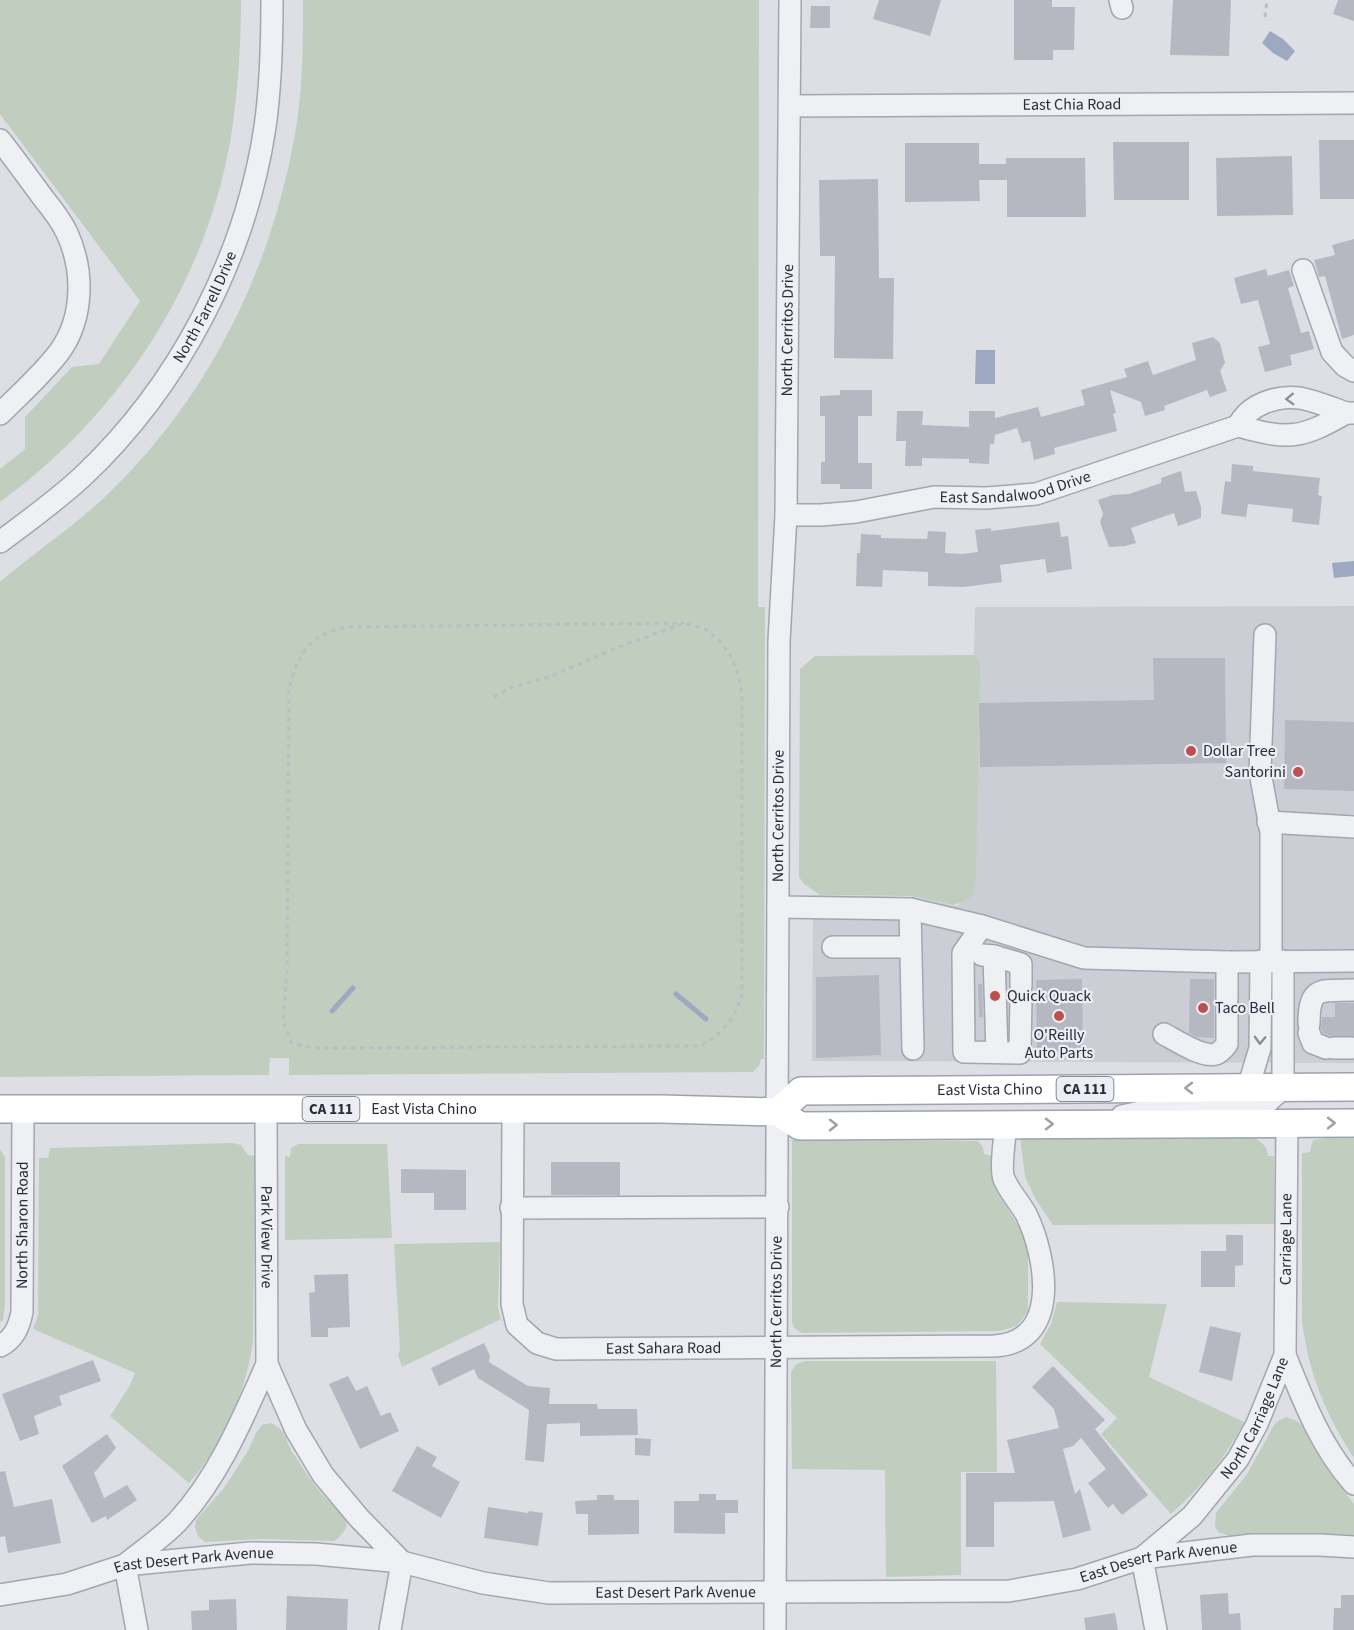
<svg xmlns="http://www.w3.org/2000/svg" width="1354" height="1630" font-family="'Source Sans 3',sans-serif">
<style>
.built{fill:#ccced6}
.green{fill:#c1cebf}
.water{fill:#9ca9c1}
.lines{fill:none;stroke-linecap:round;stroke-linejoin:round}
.stream{stroke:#9ca9c1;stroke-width:5}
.building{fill:#b5b8c1}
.minor-casing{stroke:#a3a6ae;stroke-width:24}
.major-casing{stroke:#9ea2af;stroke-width:30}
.path{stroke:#bcbdc4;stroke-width:3;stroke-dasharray:4.5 4.5;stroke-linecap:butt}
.minor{stroke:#eff0f4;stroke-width:21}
.major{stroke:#fff;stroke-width:27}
.oneway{stroke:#8c8e97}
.oneway2{stroke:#9fa0a6}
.poi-dot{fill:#bc5050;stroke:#eceef3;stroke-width:2}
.labels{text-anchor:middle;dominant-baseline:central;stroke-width:4.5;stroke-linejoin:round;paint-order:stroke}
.shield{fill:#eceef3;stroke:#646672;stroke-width:1.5}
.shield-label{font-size:15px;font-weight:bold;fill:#292c3a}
.street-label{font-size:16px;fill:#292c3a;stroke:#eceef3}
.poi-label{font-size:16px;fill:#292c3a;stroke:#eceef3;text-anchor:start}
</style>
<rect width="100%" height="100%" fill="#dddfe5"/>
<path class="built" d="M1354,606V1063L812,1061L813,895L912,897L957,906L969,897L975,607Z"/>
<path class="green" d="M0,0H241C241,46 238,91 231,137C206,284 120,415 0,502V469L25,449V417L72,367L99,364L140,301L0,114Z
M303,0H759L758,607H765L764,1059H761L759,1066L753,1072L289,1075V1058H270L269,1075L0,1077V582C37,550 78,524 112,490C213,391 275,261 297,122C303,82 303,41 303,0Z
M975,655L980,663L976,880L972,896L964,902L953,905L910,896L820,895L804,884L799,877L800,669L815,656Z
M1020,1136L1255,1137L1266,1147L1268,1156H1274V1224L1053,1225L1036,1200L1025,1177Z
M1326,1138H1354V1458C1326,1416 1308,1371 1302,1321V1153L1310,1152L1313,1140Z
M792,1140L978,1141L983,1147L984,1154L992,1156V1171L999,1195L1024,1235L1028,1250V1311L1017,1326L1000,1331L802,1333L794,1328L792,1322Z
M232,1143L241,1145L248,1155L255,1156L253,1342C245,1394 224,1444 189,1483L110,1416L129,1387L135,1373L33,1329L38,1315L39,1158H48L50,1148Z
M298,1144H387L392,1238L285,1240V1156L290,1157L291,1148Z
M0,1149L5,1157V1303L3,1320L0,1322Z
M500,1242L498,1308L501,1319L402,1367L398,1354L400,1350L394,1244Z
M1057,1302L1167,1304L1149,1377L1244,1422C1226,1457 1201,1488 1171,1514L1101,1434L1117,1418L1040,1344L1051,1324Z
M806,1361H996L997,1472H961V1575L886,1577L885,1470L792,1469L791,1372L796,1364Z
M1286,1417L1295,1420L1303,1426L1323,1463L1354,1504V1535L1289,1534L1229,1536L1218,1532L1215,1526L1216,1513L1247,1474L1274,1425L1278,1421Z
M271,1423C290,1432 284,1442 295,1456C304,1469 312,1483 322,1494C327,1501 341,1511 345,1518C350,1528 341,1536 334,1541L261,1539L205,1542L198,1536L195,1528L196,1520L224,1488L248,1451L256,1433L262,1425Z"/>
<path class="water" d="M1270,31L1283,39L1295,51L1287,61L1273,53L1262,43Z
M976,350H995V384H975Z
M1354,561V576L1334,578L1332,563Z"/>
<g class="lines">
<path class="stream" d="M676,994L706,1019
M332,1011L353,988"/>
</g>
<path class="building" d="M879,0H941L930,36L873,19Z
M1014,0H1052V7H1075L1074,50H1053V60H1014Z
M1173,0H1231L1229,56L1170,55Z
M1338,0H1354V21L1333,14Z
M811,6H830V28H810Z
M1319,140H1354V199H1320Z
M1113,142H1189V200H1114Z
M905,143H979V164H1006V158H1085L1086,217H1007V180H979L980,201L905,202Z
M1292,156L1293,215L1217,216L1216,158Z
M878,179L879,278H894L893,359L834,358L835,256H820L819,180Z
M1354,239V335L1342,339L1325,276L1319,277L1314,260L1335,255L1332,245Z
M1266,269L1268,276L1289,270L1294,286L1288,288L1301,333L1309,331L1314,349L1290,355L1292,365L1265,372L1258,347L1270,344L1258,300L1241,304L1234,278Z
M1213,337L1220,343L1225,363L1220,371L1227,391L1210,397L1207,390L1164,406L1165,410L1145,416L1141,402L1110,390L1116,413L1113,414L1117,431L1054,448L1055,454L1034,460L1030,441L1022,443L1017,428L995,435L994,444H990L989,464L969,463V459L922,458V466H905L906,441H896L897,411H923L922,425L969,427V411H995V418L1038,407L1041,417L1085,405L1081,390L1127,377L1124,369L1148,361L1153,375L1196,360L1192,343Z
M840,390H872V416H858V463H872V489H840V484H821V462H825V416H820V396L840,395Z
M1232,464L1253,466V471L1320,478L1318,495L1322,496L1319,525L1292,522L1293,509L1248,504L1246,517L1221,514L1225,481L1231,482Z
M1181,471L1185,492L1196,491L1201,507V518L1178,526L1174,513L1131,528L1136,543L1125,546L1109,547L1100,522L1103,514L1098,500L1113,495L1129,494L1161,483V478Z
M1059,522L1061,537L1068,536L1072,569L1047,573L1045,559L1000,565L1002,582L964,587L928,586V572L883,570L882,587L856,586L857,553H860L861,534L881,535V538L927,539L928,531L946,532L945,553L962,554L978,552L975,530L991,528V531Z
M1153,658H1225L1226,763L980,767L979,703L1154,700Z
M1285,720L1354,722V791L1284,789Z
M879,975L881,1055L816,1058V977Z
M1082,979L1083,1051L1037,1052L1036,980Z
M1190,979H1214V1038L1197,1037L1189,1033Z
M978,984H982L983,1017H979Z
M1335,1003H1354V1036H1331L1323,1033L1321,1028L1322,1017H1335Z
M551,1162H620V1195H551Z
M401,1169L466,1170V1210H434V1193H401Z
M1226,1235H1243V1265L1235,1266V1287H1201V1251H1226Z
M348,1274L350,1327L328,1328V1337H311L309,1293L315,1292L314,1275Z
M1210,1326L1241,1333L1232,1381L1199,1372Z
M484,1343L490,1356L489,1362L528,1386L550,1388L549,1404H597L598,1409H637L638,1435L580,1436V1423L547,1424L544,1462L525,1460L529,1410L478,1378L474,1369L439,1386L431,1368Z
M93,1360L101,1381L59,1396L62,1405L34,1416L39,1434L20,1441L2,1394Z
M1053,1366L1105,1420L1095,1429L1148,1495L1122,1515L1113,1504L1108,1508L1088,1483L1106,1469L1081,1438L1073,1446L1063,1449L1075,1494L1080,1489L1091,1530L1063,1538L1054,1501L994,1502V1547H966V1473H1015L1007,1440L1059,1428L1054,1409L1032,1387Z
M348,1376L356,1391L367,1386L381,1416L390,1412L399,1431L360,1449L329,1384Z
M107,1434L116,1448L94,1473L104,1498L127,1485L137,1500L107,1520L106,1516L92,1523L62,1466Z
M635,1438L651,1439L650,1456L635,1455Z
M417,1446L437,1457L432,1466L460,1482L441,1518L392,1491Z
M5,1471L14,1507L52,1499L61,1543L8,1553L5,1536L0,1537V1472Z
M699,1494H716V1500H738V1513H725V1534L674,1533V1501H699Z
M597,1495H614V1500H639V1534L588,1535V1514H576L575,1501L597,1500Z
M488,1507L528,1513L529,1511L543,1513L538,1546L484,1538Z
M1228,1593L1229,1614L1240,1613L1241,1630H1202L1200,1595Z
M1341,1595H1354V1630H1333L1334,1608H1341Z
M287,1596L348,1599L347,1630H286Z
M236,1599L237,1630H192L191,1611L209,1610V1600Z
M1115,1613L1118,1630H1086L1084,1618Z"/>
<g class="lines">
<g class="minor-casing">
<g id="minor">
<path d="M1120,0L1122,8"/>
<path id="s1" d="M790,106L1354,103"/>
<path d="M0,140C15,159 29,179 44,199C52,209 61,220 67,233C84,270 84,317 60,351C43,374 20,394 0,414"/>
<path d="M1303,270L1332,352L1345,366L1354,371"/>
<path d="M1238,426C1249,404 1277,395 1300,398C1316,401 1332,408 1346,413H1354"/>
<path id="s2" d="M786,515H821L856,512L934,497L986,498L1036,494L1238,426C1288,440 1301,439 1346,413"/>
<path id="s3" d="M0,542C28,521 56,501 82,477C179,386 245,259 265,127C271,85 272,43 272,0"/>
<path d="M1265,635L1260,772L1271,832V961"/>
<path d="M1268,822L1354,827"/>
<path d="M778,907L910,909L982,926L1084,958L1227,962L1354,961"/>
<path d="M910,909L913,1049"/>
<path d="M982,926L963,953L964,1052L1020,1053L1021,997"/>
<path d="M833,947H910"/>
<path d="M982,955L994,956L1021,964V986"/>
<path d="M994,956L997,1052"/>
<path d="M1227,999V962"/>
<path d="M1309,1024C1309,985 1321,991 1354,990"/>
<path d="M1309,1033L1313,1043L1326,1048"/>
<path d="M1164,1034C1177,1041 1203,1058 1216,1054C1221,1052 1224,1048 1227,1044V1009"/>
<path d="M1334,1048H1352"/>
<path d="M1248,1088L1260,1048L1261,961"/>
<path id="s4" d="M266,1109L267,1364L296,1430L323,1475L359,1518L402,1562L390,1630"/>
<path id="s5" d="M513,1110L512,1304L517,1325L537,1343L556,1349L993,1346C1062,1344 1047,1257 1026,1214C1019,1202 1009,1191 1004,1179C1000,1170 1005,1135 1006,1124"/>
<path d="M1122,1116L1150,1110L1260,1109L1283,1088V961"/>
<path d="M511,1208L778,1207"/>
<path id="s6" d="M0,1346C14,1339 19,1327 22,1312L23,1110"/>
<path d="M1285,1355C1303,1400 1321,1447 1354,1484"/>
<path id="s7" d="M0,1595L67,1584L125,1565L250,1553L316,1554L402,1562L483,1583L549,1593L775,1592L1009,1591L1077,1579L1142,1558L1252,1545H1320L1354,1547"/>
<path d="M137,1630L125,1565C142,1551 163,1537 178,1521C219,1476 243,1418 267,1364"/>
<path id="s8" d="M775,1630L779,641L786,515L790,0"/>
<path id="s9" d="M1156,1630L1142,1558L1192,1516L1238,1459L1257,1424L1285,1355L1287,1123"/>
</g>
</g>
<g class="major-casing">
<g id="major">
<path id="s10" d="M0,1109H661L778,1112L800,1126L1354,1123"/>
<path id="s11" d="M778,1112L801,1091L1354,1087"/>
</g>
</g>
<path class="path" d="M1265,17L1267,0
M494,697L510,688L552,676L616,648L684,623L705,629L719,640L731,656L739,677L742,699V993C736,1018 722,1034 700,1046L319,1048L304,1046L291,1042L283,1021L287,968L289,689C298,654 308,635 346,627L684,623"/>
<use href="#minor" class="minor"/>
<use href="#major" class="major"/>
</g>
<defs><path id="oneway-chevron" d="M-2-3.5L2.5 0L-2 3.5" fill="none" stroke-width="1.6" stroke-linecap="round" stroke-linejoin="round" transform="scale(1.5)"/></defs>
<g class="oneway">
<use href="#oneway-chevron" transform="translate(1290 399) rotate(178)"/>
<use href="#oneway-chevron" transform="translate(1260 1040) rotate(92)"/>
</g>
<g class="oneway2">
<use href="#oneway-chevron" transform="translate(1189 1088) rotate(180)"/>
<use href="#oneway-chevron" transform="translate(1331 1123)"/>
<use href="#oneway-chevron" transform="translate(1049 1124)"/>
<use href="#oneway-chevron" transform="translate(833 1125)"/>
</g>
<g class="poi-dot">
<circle cx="1191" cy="751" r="6"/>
<circle cx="1298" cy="772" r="6"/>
<circle cx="995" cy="996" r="6"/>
<circle cx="1203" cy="1008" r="6"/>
<circle cx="1059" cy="1016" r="6"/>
</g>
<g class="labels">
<g class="shield">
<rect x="1056.5" y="1077" width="57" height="24" rx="4.5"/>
<rect x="302.5" y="1097" width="57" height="24" rx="4.5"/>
</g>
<g class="shield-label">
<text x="1085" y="1089">CA 111</text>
<text x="331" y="1109">CA 111</text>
</g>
<g class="street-label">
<text stroke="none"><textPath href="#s1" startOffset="282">East Chia Road</textPath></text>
<text stroke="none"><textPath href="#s3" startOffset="316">North Farrell Drive</textPath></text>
<text stroke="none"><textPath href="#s8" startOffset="1300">North Cerritos Drive</textPath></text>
<text stroke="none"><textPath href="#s2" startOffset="232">East Sandalwood Drive</textPath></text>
<text stroke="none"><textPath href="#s8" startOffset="814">North Cerritos Drive</textPath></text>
<text stroke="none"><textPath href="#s11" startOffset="220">East Vista Chino</textPath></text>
<text stroke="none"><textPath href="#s10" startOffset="424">East Vista Chino</textPath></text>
<text stroke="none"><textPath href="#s6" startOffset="129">North Sharon Road</textPath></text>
<text stroke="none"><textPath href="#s4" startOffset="128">Park View Drive</textPath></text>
<text stroke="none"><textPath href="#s9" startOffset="442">Carriage Lane</textPath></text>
<text stroke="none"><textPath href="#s8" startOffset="328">North Cerritos Drive</textPath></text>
<text stroke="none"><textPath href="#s5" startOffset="370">East Sahara Road</textPath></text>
<text stroke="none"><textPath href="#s9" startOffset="256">North Carriage Lane</textPath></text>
<text stroke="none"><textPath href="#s7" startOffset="198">East Desert Park Avenue</textPath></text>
<text stroke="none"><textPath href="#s7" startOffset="1170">East Desert Park Avenue</textPath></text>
<text stroke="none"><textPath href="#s7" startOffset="684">East Desert Park Avenue</textPath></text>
</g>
<g class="poi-label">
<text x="1203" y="751">Dollar Tree</text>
<text x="1286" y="772" text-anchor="end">Santorini</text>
<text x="1007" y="996">Quick Quack</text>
<text x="1215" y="1008">Taco Bell</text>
<text x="1059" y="1035" text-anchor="middle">O'Reilly<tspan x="1059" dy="18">Auto Parts</tspan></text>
</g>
</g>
</svg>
